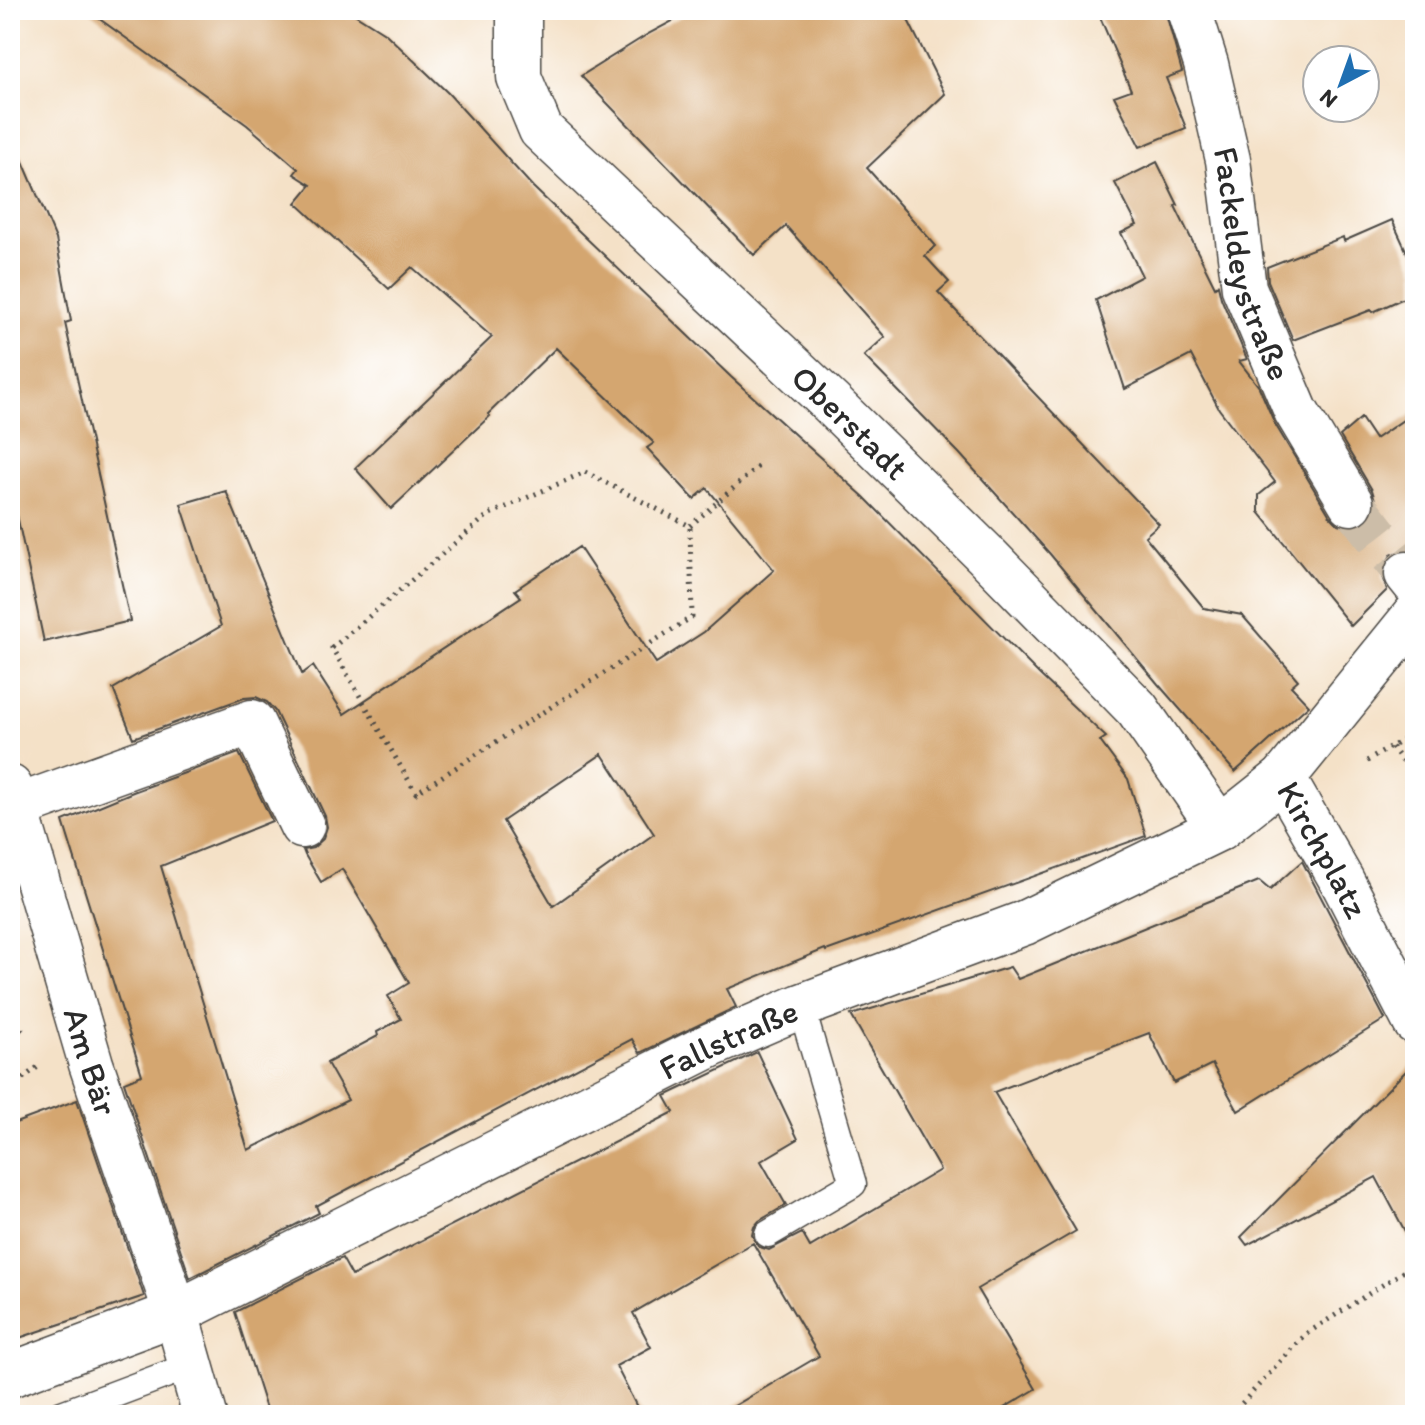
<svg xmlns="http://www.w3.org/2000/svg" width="1425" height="1425" font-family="Itim,sans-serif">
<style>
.building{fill:#d4a66f;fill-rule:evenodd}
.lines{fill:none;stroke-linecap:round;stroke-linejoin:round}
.minor-tunnel{stroke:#ccbda8;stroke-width:44;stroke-dasharray:44 22;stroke-linecap:butt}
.service-casing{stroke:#494642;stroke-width:29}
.minor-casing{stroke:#494642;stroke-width:47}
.path{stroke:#494642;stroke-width:5;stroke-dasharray:2 6;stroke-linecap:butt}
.service{stroke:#fff;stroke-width:26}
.minor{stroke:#fff;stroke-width:44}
.labels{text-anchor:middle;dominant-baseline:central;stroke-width:6;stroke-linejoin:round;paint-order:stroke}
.street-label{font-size:34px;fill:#2b2b2b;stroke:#fff}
</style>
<rect width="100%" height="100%" fill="#fff"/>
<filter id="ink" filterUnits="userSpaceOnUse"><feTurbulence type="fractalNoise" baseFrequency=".0125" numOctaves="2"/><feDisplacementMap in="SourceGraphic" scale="16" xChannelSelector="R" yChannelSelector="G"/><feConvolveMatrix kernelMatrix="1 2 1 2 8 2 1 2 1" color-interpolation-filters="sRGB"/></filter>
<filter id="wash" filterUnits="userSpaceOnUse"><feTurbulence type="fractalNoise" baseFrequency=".006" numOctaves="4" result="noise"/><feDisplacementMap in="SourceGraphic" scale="32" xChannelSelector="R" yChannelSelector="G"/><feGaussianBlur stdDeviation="1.8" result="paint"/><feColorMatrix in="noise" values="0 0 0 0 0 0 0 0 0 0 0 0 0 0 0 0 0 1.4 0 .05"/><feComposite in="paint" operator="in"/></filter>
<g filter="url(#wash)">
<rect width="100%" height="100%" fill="#f4e1c7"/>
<g id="blocks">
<path class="building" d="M87,10H348L386,34L448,93L533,187L731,377L864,497L1040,675L1106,737L1100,741L1128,779L1146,836L826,951L825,949L727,989L736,1007L640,1053L632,1039L316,1206L319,1213L190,1278L124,1082L142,1075L63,821L133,792L239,753L272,821L161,866L248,1150L348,1100L327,1063L378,1036L377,1032L401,1019L388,996L409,983L342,869L321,882L305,855L303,850L313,848L323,839L327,827L325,816L275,711L267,702L256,697L244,698L133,738L113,689L221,626L181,504L226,491L302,674L313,666L344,714L521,597L515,590L579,547L656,663L704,632L774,570L707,488L694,499L647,448L654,443L556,348L488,414L490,416L391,509L355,468L492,337L412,267L389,289L296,203L311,185L294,174L298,169L247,125ZM602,754L654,834L553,906L503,821Z
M693,10H903L945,94L867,168L936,246L925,256L949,282L938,292L1159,524L1145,536L1204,608L1242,615L1298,680L1291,686L1309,705L1235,772L1158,684L1050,554L959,453L864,356L885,337L786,226L754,255L581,76L648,34Z
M1097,10H1165L1182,72L1166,78L1186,128L1140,147L1114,96L1131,90Z
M10,131L56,239L71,321L65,323L130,621L44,642L10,482Z
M1157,162L1178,205L1175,206L1215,287L1218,285L1221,298L1247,359L1239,361L1259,387L1275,424L1330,516L1338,524L1351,528L1363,525L1372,516L1376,503L1372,490L1340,436L1361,418L1375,439L1415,412V550H1402L1391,555L1384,566L1382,577L1387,590L1351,626L1259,512V495L1275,482L1219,409L1191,355L1125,389L1096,300L1142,276L1121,233L1137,225L1115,183Z
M1392,220L1415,270V293L1373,312L1371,310L1293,340L1268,281L1267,267L1343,237L1344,241Z
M1302,861L1385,1019L1238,1111L1212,1064L1174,1083L1149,1033L994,1092L1076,1231L977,1289L1036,1389L992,1415H719L819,1356L753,1243L633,1313L651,1347L616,1366L641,1415H268L235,1312L342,1258L352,1276L674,1112L665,1096L757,1052L798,1139L761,1161L786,1205L759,1221L754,1227L752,1235L759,1247L769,1250L802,1233L810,1247L940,1170L851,1015L1010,967L1018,979L1259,881L1270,890Z
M1415,1062V1250L1376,1177L1247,1245L1241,1237Z
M77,1100L144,1296L10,1341V1125Z"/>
</g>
</g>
<g filter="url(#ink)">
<use href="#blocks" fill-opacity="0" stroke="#494642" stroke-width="2"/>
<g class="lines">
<path class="minor-tunnel" d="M1351,503L1407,574"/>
<g class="service-casing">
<path id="service" d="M768,1234L853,1184L801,1006
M59,1415L192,1365"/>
</g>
<g class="minor-casing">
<g id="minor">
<path id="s1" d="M519,10V77L541,130L831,403L985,554L1137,709L1220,828"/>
<path id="s2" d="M1189,10L1206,64L1228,160L1244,288L1296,411L1351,503"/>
<path d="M1407,574L1415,584"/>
<path id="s3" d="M1283,778L1342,881L1415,1022"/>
<path id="s4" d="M10,787L91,1064L176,1313L205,1415"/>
<path d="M14,808L252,722L302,826"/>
<path id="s5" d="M10,1375L176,1313L711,1045L801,1006L1024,923L1220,828L1283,778L1415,615"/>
</g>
</g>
<path class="path" d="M585,472L690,526L692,617L416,793L332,648L488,515Z
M690,526L762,463
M1392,747L1415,778
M1367,761L1415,733
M10,1018L26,1034
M10,1088L39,1066
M1231,1415L1306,1334L1415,1264"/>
<use href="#service" class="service"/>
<use href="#minor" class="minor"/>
</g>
</g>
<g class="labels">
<g class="street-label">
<text stroke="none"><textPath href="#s2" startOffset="262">Fackeldeystraße</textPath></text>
<text stroke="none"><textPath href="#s1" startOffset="550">Oberstadt</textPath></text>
<text stroke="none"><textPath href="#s3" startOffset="82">Kirchplatz</textPath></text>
<text stroke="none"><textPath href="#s5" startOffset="794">Fallstraße</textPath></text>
<text stroke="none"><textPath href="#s4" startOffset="286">Am Bär</textPath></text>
</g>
</g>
<rect width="1425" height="1425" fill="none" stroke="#fff" stroke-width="40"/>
<g transform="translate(1341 84) rotate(221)"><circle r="38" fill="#ffffff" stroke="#aaaaaa" stroke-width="2"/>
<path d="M0-6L14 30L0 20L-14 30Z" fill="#1f6fb2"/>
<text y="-12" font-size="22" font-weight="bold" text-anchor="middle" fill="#2b2b2b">N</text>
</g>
</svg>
